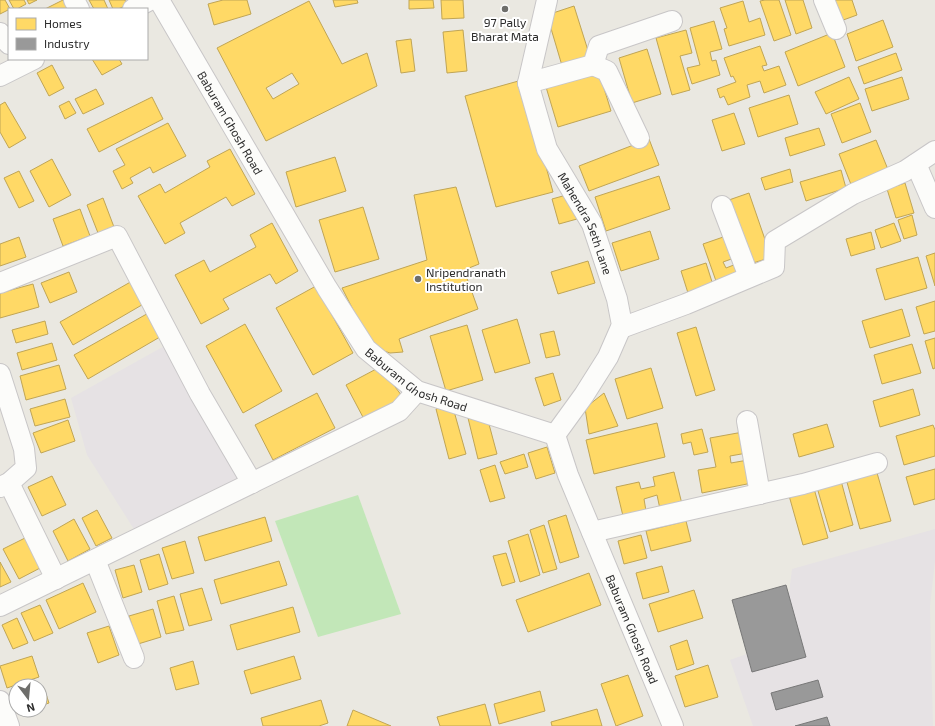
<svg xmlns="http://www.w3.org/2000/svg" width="935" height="726" font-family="'Exo 2',sans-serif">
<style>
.industrial{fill:#e6e2e4}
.green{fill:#c2e7b8}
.homes{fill:#ffd966;stroke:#c0a555;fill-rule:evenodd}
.industry{fill:#999;stroke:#787878}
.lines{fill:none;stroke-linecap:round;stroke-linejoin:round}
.minor-casing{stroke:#c8c6c7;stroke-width:22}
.minor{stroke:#fcfcfa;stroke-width:20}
.poi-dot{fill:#6e6e6b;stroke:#fff;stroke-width:1.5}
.labels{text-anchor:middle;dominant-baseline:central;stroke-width:4;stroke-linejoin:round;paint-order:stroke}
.poi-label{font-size:12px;fill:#2c2c2c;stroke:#fff}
.street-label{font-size:12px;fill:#2c2c2c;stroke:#fff}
</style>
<rect width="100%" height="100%" fill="#eae8e1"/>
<path class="industrial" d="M168,344L245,482L137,534L87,455L71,398Z
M935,529V561L930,606L933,726H753L730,660L783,641L792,569Z"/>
<path class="green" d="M358,495L401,614L318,637L275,521Z"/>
<path class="homes" d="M0,0H5L10,9L0,14Z
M9,0H24L26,4L17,9H14Z
M27,0H37L29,4Z
M63,0H70L75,9H45Z
M89,0H104L108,9H94Z
M109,0H125L127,5L118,9H113Z
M223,0H247L251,14L214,25L208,4Z
M333,0H357L358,3L335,7Z
M409,0H433L434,8L409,9Z
M441,0H463L464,18L442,19Z
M765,0H779L791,35L774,41L760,1Z
M785,0H803L812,28L796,34Z
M827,0H852L857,15L835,23Z
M309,1L342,64L367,53L377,86L266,141L217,48ZM292,73L299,84L273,99L266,88Z
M743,1L749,22L760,18L765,35L729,46L724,29L727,28L720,8Z
M574,6L591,60L563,69L547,15Z
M883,20L893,47L856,61L847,34Z
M714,21L722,49L710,52L712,61L716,60L720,75L692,84L687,68L700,65L690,28Z
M463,30L467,71L447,73L443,32Z
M686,30L692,53L680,56L690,90L672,95L656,38Z
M832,33L845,67L798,86L785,52Z
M411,39L415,71L401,73L396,41Z
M760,46L767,65L762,66L764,71L779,66L786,85L764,93L760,81L747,85L750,97L728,105L724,96L720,98L717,89L736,82L733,76L731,77L724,58Z
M647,49L661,94L632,103L619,58Z
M896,53L902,70L864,84L858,67Z
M92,59H119L122,64L102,75Z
M52,65L64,88L49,96L37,73Z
M599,72L611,111L558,127L546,87Z
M849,77L859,99L826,114L815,92Z
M902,77L909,99L872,111L865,89Z
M522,80L553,192L496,207L465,96Z
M96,89L104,104L83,114L75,99Z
M789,95L798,124L758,137L749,108Z
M152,97L163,119L99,152L87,129Z
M69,101L76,113L65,119L59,106Z
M5,102L26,138L9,148L0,132V105Z
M860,103L871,132L842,143L831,114Z
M734,113L745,144L722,151L712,120Z
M168,123L186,156L153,173L150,167L130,178L133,183L122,189L113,171L125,165L116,149Z
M819,128L825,145L790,156L785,138Z
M649,139L659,165L589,191L579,166Z
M876,140L889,172L852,187L839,154Z
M230,149L255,194L232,206L226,197L180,223L185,233L165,244L138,196L160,184L165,193L210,167L207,161Z
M335,157L346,191L296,207L286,172Z
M52,159L71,195L49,207L30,171Z
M790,169L793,182L765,190L761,178Z
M841,170L846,188L806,201L800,182Z
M19,171L34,201L19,208L4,178Z
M659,176L670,209L606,231L595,197Z
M905,183L914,213L896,218L887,189Z
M456,187L479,264L464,270L478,309L399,339L403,352L390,353L372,347L342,288L427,260L414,195Z
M749,193L770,254L766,259L753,263L726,201Z
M570,194L577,219L559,224L552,199Z
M103,198L114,227L98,233L87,205Z
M363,207L379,259L335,272L319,220Z
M80,209L90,236L63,246L53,219Z
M912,215L917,235L904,239L898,220Z
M272,223L298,271L276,284L270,274L223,299L229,309L201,324L175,275L204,260L210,272L256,247L250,235Z
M894,223L901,241L881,248L875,230Z
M650,231L659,259L621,271L612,243Z
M871,232L875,249L851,256L846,239Z
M729,235L737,257L723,262L726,268L739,263L742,272L716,281L703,244Z
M19,237L26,257L0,266V244Z
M935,253V286L926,256Z
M918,257L927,288L885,300L876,269Z
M588,261L595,283L558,294L551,272Z
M706,263L713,285L688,293L681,271Z
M69,272L77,292L50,303L41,283Z
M134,280L147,302L73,345L60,322Z
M33,284L39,307L0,318V293Z
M316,286L353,353L313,375L276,308Z
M935,301V331L924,334L916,307Z
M902,309L910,336L870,348L862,321Z
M152,311L165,334L88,379L74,355Z
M517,319L530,363L495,373L482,330Z
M45,321L48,334L16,343L12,330Z
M245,324L282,391L243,413L206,346Z
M467,325L483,380L446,391L430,336Z
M696,327L715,390L696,396L677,333Z
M554,331L560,355L546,358L540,334Z
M935,338V368L933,369L925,341Z
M52,343L57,360L22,370L17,353Z
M912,344L921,373L882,384L874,355Z
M59,365L66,389L26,400L20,376Z
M380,367L405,400L365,421L346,385Z
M651,368L663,408L627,419L615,379Z
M553,373L561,400L544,406L535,378Z
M913,389L920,415L880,427L873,401Z
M317,393L335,428L273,460L255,425Z
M604,393L618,426L589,434L585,408Z
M65,399L70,417L35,426L30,409Z
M452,404L466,454L449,459L436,409Z
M486,413L497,454L478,459L468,418Z
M68,420L75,441L41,453L33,433Z
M657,423L665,457L594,474L586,440Z
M827,424L834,447L799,457L793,434Z
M933,425L935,430V456L904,465L896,436Z
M702,429L708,452L694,455L691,442L683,444L681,434Z
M743,432L747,453L730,456L731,463L748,460L752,483L702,493L698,470L716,467L710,438Z
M547,447L555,473L536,479L528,453Z
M524,454L528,467L505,474L500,462Z
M495,465L505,498L490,502L480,470Z
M875,466L891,521L860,529L845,475Z
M935,469V499L914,505L906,477Z
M674,472L682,504L660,509L657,495L644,499L646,511L623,516L616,487L639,482L641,489L655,486L653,477Z
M52,476L66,505L42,516L28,487Z
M840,477L853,525L830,532L816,484Z
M813,485L828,538L803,545L788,492Z
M97,510L112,538L96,546L82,518Z
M566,515L579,557L560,563L548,521Z
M265,517L272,541L205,561L198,537Z
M74,519L90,549L68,561L53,531Z
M686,521L691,541L651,551L646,531Z
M544,525L557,569L543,573L530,530Z
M528,534L540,575L520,582L508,541Z
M641,535L647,558L624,564L618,541Z
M27,537L42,567L19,579L3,549Z
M185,541L194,573L172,579L162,548Z
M506,553L515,582L502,586L493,556Z
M159,554L168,584L149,590L140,560Z
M279,561L287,585L221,604L214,580Z
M0,562L11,582L0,587Z
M134,565L142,592L123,598L115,570Z
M662,566L669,592L643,599L636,573Z
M589,573L601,605L528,632L516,600Z
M83,583L96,612L59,629L46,600Z
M202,588L212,620L189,626L180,594Z
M694,590L703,618L658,632L649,604Z
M174,596L184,630L166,634L157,601Z
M40,605L53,633L34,641L21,613Z
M293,607L300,632L237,650L230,625Z
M153,609L161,637L138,644L129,616Z
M17,618L28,643L13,649L2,625Z
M109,626L119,655L98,663L87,633Z
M687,640L694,664L677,670L670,646Z
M32,656L39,677L7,688L0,666Z
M294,656L301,679L251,694L244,671Z
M193,661L199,684L176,690L170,668Z
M708,665L718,697L685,707L675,676Z
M628,675L643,716L616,726L601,684Z
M44,688L49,703L40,706V689Z
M540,691L545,711L499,724L494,704Z
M16,696V710H27L17,713L12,698Z
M321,700L328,723L319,726H263L261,718Z
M485,704L491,726H440L437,717Z
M597,709L602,726H552L551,722Z
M353,710L391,726H347Z"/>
<path class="industry" d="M786,585L806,657L752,672L732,600Z
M818,680L823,697L776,710L771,693Z
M827,717L830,726H795Z"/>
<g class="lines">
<g class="minor-casing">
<g id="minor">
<path d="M74,0L79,9"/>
<path id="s1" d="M159,0L327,288L366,349L417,391L555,435"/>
<path id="s2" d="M547,0L528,83L547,149L592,224L617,299L622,325L608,357L584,395L555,435"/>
<path d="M824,0L836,29"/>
<path d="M133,9L150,0"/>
<path d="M0,33L9,44"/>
<path d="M593,65L607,71L639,138"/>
<path d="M0,76L34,59"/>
<path d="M528,83L593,65L599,46L672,21"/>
<path d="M916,164L935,208"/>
<path d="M722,206L749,277"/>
<path d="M0,283L117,236L200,394L252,483"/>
<path d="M621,328L686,304L774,267L775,241L853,194L905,171L935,151"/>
<path d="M0,374L24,449L26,468L9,483L0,487"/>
<path d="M747,421L760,494"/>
<path id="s3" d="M555,435L568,475L673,726"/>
<path d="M9,483L56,579"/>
<path d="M592,532L803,484L877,463"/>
<path d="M95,560L134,658"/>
<path d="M0,606L399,411L417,391"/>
<path d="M0,701L9,726"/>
</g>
</g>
<use href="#minor" class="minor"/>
</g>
<g class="poi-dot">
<circle cx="505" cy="9" r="4"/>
<circle cx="418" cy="279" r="4"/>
</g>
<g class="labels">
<g class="poi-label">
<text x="505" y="22">97 Pally<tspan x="505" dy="14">Bharat Mata</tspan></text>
<text x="426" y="272" text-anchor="start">Nripendranath<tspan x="426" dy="14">Institution</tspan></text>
</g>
<g class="street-label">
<text stroke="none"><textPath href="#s1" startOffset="142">Baburam Ghosh Road</textPath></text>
<text stroke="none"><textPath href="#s2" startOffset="238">Mahendra Seth Lane</textPath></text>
<text stroke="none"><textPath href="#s1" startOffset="466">Baburam Ghosh Road</textPath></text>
<text stroke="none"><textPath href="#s3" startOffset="209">Baburam Ghosh Road</textPath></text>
</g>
</g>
<rect x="8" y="8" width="140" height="52" fill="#ffffff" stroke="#ababab"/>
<rect x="16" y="18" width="20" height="12" fill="#ffd966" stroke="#ababab"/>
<text x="44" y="28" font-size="12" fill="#2c2c2c">Homes</text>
<rect x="16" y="38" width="20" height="12" fill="#999999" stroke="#ababab"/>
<text x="44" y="48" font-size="12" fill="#2c2c2c">Industry</text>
<g transform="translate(28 698) rotate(164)"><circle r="19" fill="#ffffff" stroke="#ababab"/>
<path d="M0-3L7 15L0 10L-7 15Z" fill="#6e6e6b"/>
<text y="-6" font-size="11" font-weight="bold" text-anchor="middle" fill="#2c2c2c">N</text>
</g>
</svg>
